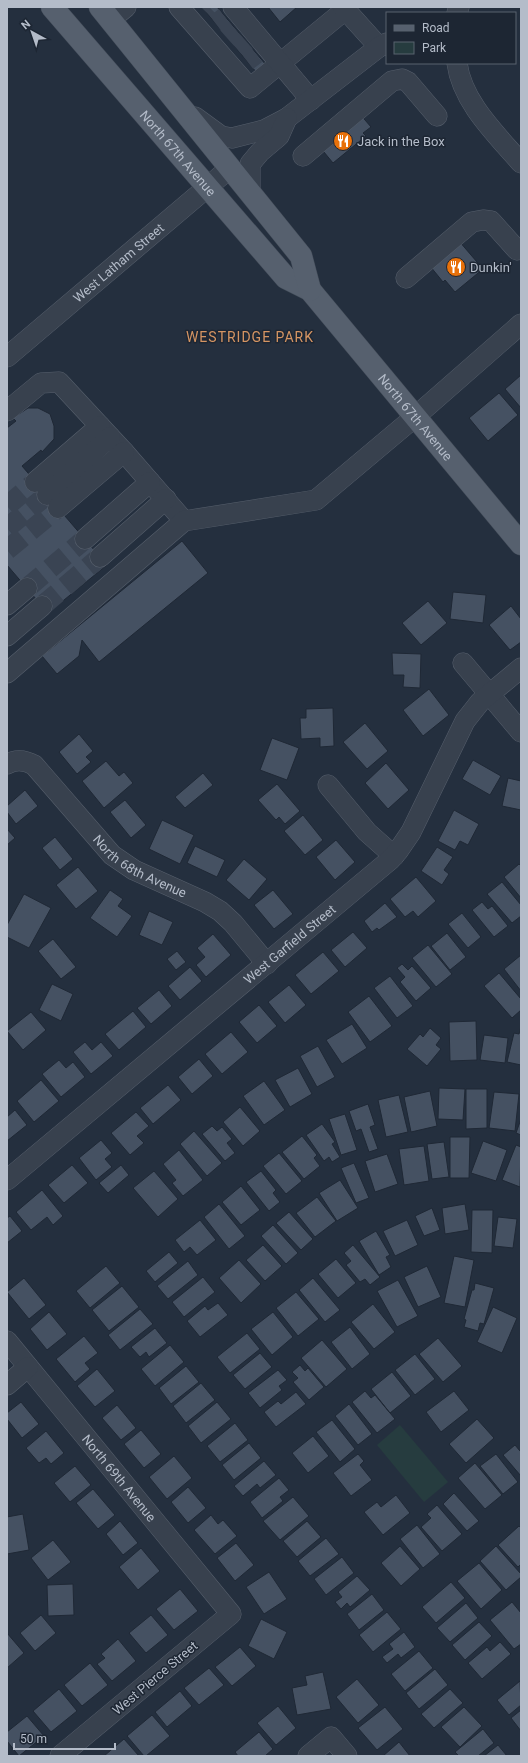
<svg xmlns="http://www.w3.org/2000/svg" width="528" height="1763" font-family="Roboto,sans-serif">
<style>
.green{fill:#263c3f}
.building{fill:#455162;stroke:#1f2835}
.lines{fill:none;stroke-linecap:round;stroke-linejoin:round}
.minor-tunnel{stroke:#3a4453;stroke-width:20;stroke-dasharray:20 10;stroke-linecap:butt}
.minor-casing{stroke:#565f6c;stroke-width:21}
.major-casing{stroke:#414a57;stroke-width:23}
.minor{stroke:#38414e;stroke-width:20}
.major{stroke:#56606e;stroke-width:22}
.labels{text-anchor:middle;dominant-baseline:central;stroke-width:3;stroke-linejoin:round;paint-order:stroke}
.poi-label{font-size:13px;fill:#b4bcc9;stroke:#1d2633;text-anchor:start}
.street-label{font-size:13px;fill:#b4bcc9;stroke:#1d2633}
.neighbourhood-label{font-size:14px;letter-spacing:1px;fill:#d59563;stroke:#1d2633}
</style>
<rect width="100%" height="100%" fill="#242f3e"/>
<path class="green" d="M400,1425L448,1482L424,1502L377,1445Z"/>
<path class="building" d="M202,7H217L266,65L257,73Z
M268,7H297L280,22Z
M359,113L371,127L363,133L366,136L333,163L319,146Z
M459,241L483,269L455,292L445,280L443,282L430,266Z
M521,375V408L505,389Z
M499,393L518,415L488,441L469,418Z
M28,408H38L50,414L54,426V439L42,452L41,450L22,466L107,565L48,613L7,565V428L16,421L13,418Z
M182,541L208,573L99,662L82,640L79,656L57,674L42,656Z
M453,592L486,595L483,623L450,619Z
M428,601L447,623L421,645L402,623Z
M511,606L521,619V642L510,650L489,625Z
M392,653L421,654L420,688L403,687L404,675H393Z
M429,689L449,715L423,736L403,710Z
M333,708L334,746L320,747V738L301,739L300,718H306V709Z
M365,723L388,751L367,769L343,742Z
M79,734L93,751L86,757L91,762L77,774L59,752Z
M272,738L299,748L287,780L260,770Z
M473,760L501,776L490,795L462,779Z
M106,761L119,776L124,772L133,783L104,808L82,781Z
M386,763L409,790L388,809L365,783Z
M203,773L213,785L185,808L175,797Z
M508,778L521,781V810L502,806Z
M277,784L300,811L285,824L279,817L276,820L258,800Z
M25,790L38,806L16,824L7,812V806Z
M125,800L146,825L131,838L110,812Z
M454,810L479,824L468,845L460,841L455,850L438,841Z
M303,815L323,840L305,855L284,831Z
M162,820L194,835L180,864L149,849Z
M7,829L15,838L7,845Z
M55,837L73,859L60,870L42,848Z
M336,840L355,862L335,880L316,857Z
M195,846L225,860L217,877L187,863Z
M437,847L453,857L444,870L449,874L442,885L421,871Z
M244,859L267,879L249,900L226,880Z
M519,864L521,866V898L504,877Z
M78,867L98,891L76,909L56,885Z
M416,877L436,901L418,917L413,911L405,917L390,899Z
M502,882L521,905V916L512,923L487,894Z
M110,890L123,899L118,906L132,916L117,937L90,918Z
M273,890L293,914L274,929L254,905Z
M24,894L51,908L29,948L7,937V925Z
M482,902L488,909L492,906L508,926L494,937L472,910Z
M385,903L397,917L379,930L377,928L372,932L364,921Z
M149,911L173,922L162,945L139,935Z
M462,913L481,937L468,948L448,924Z
M353,932L367,948L345,967L331,950Z
M447,933L466,957L450,970L431,946Z
M213,934L231,955L206,977L196,965L205,957L197,948Z
M53,939L76,967L61,979L38,951Z
M428,945L452,974L436,987L412,958Z
M177,951L186,962L176,970L167,959Z
M323,952L339,971L311,994L295,975Z
M521,955V991L504,969Z
M402,964L408,970L412,966L431,988L416,1001L400,982L405,977L397,968Z
M190,967L202,981L180,1000L168,986Z
M499,973L521,999V1010L512,1018L484,986Z
M390,976L413,1006L397,1018L374,988Z
M52,984L73,994L61,1021L39,1010Z
M289,985L306,1005L285,1023L268,1002Z
M159,990L172,1006L151,1024L137,1008Z
M369,996L392,1026L370,1042L348,1012Z
M259,1005L277,1026L257,1043L239,1022Z
M133,1011L146,1027L119,1050L105,1034Z
M31,1012L46,1030L23,1050L7,1031Z
M476,1021L477,1060L450,1061L449,1022Z
M352,1024L367,1048L342,1064L326,1040Z
M521,1026V1065L507,1062L514,1033L519,1034Z
M430,1028L441,1038L436,1045L441,1049L427,1066L407,1049L420,1034L423,1037Z
M231,1032L248,1052L222,1074L205,1054Z
M484,1035L508,1038L505,1063L480,1060Z
M85,1042L92,1050L101,1042L113,1056L91,1074L73,1052Z
M318,1046L335,1077L317,1087L300,1056Z
M199,1059L213,1076L192,1094L178,1077Z
M59,1060L66,1068L73,1062L85,1077L61,1097L42,1074Z
M298,1068L312,1094L290,1107L275,1080Z
M41,1080L59,1101L34,1122L17,1101Z
M264,1081L285,1110L264,1125L243,1096Z
M168,1085L181,1100L153,1124L140,1108Z
M439,1088L465,1089L463,1120L438,1119Z
M466,1089H487V1128L466,1129Z
M430,1091L437,1126L411,1132L404,1097Z
M494,1092L519,1094L515,1131L489,1128Z
M399,1095L408,1132L386,1137L378,1100Z
M368,1104L375,1125L370,1127L378,1149L369,1152L361,1129L356,1131L349,1111Z
M240,1107L260,1131L243,1146L223,1122Z
M15,1110L27,1125L7,1141V1117Z
M136,1112L149,1126L137,1136L144,1143L130,1155L111,1133Z
M345,1114L357,1150L341,1155L329,1119Z
M521,1119V1135L516,1133Z
M322,1124L335,1142L332,1144L340,1157L332,1162L329,1157L324,1161L306,1135Z
M212,1126L217,1131L222,1127L232,1139L227,1143L235,1153L225,1161L202,1134Z
M194,1131L222,1163L207,1176L180,1144Z
M302,1136L317,1155L314,1158L320,1166L304,1179L282,1152Z
M450,1137H470L469,1178H450Z
M101,1140L112,1153L105,1159L112,1167L96,1180L79,1158Z
M483,1141L507,1150L496,1181L471,1173Z
M444,1142L449,1177L432,1179L427,1144Z
M516,1145L521,1147L520,1187L502,1180Z
M424,1146L429,1181L404,1185L399,1149Z
M179,1150L203,1180L183,1196L172,1183L176,1180L163,1164Z
M279,1153L302,1181L286,1194L263,1166Z
M387,1154L398,1184L375,1192L365,1161Z
M354,1163L369,1198L356,1203L341,1168Z
M72,1165L88,1183L64,1203L48,1185Z
M121,1165L129,1175L108,1193L99,1183Z
M154,1171L178,1199L158,1217L133,1188Z
M261,1171L276,1190L273,1193L280,1202L269,1211L246,1182Z
M340,1180L358,1208L337,1221L319,1193Z
M241,1186L260,1210L241,1225L222,1202Z
M42,1190L63,1216L53,1225L47,1217L31,1230L16,1212Z
M317,1197L336,1221L315,1237L296,1213Z
M219,1204L245,1236L229,1249L204,1217Z
M465,1204L469,1230L445,1234L442,1208Z
M432,1208L440,1230L424,1236L415,1216Z
M472,1210H493L492,1253L471,1252Z
M289,1212L313,1239L301,1250L276,1223Z
M10,1216L22,1231L7,1243V1218Z
M498,1217L517,1219L513,1248L494,1246Z
M200,1220L216,1240L197,1255L190,1247L184,1252L175,1240Z
M407,1220L418,1245L395,1256L383,1231Z
M273,1225L298,1253L286,1264L261,1236Z
M376,1231L390,1255L386,1257L391,1267L379,1275L359,1241Z
M263,1245L282,1266L265,1281L246,1260Z
M353,1245L380,1277L370,1285L365,1279L360,1282L346,1265L351,1261L344,1253Z
M169,1252L178,1263L155,1282L146,1271Z
M454,1256L474,1260L465,1307L444,1303Z
M336,1259L356,1283L338,1298L318,1274Z
M239,1260L261,1284L241,1303L219,1278Z
M188,1261L198,1275L168,1299L157,1286Z
M106,1266L120,1283L90,1308L76,1291Z
M427,1266L441,1297L418,1307L404,1277Z
M203,1277L215,1292L184,1317L172,1302Z
M24,1278L46,1305L29,1319L7,1292Z
M313,1278L340,1310L325,1322L299,1290Z
M398,1280L418,1316L397,1327L377,1291Z
M475,1283L494,1288L484,1324L480,1323L478,1331L464,1327L466,1320L464,1319L472,1290H474Z
M122,1286L139,1307L109,1331L92,1310Z
M296,1292L319,1319L298,1336L276,1308Z
M218,1303L228,1315L200,1337L187,1321L205,1306L208,1310Z
M373,1304L395,1332L374,1349L351,1322Z
M493,1307L517,1318L502,1353L477,1342Z
M140,1309L153,1324L120,1350L108,1335Z
M49,1312L67,1334L47,1350L30,1329Z
M273,1312L293,1337L272,1355L251,1329Z
M350,1327L370,1354L352,1369L331,1342Z
M155,1328L167,1343L149,1357L146,1352L140,1357L131,1347Z
M247,1333L260,1349L230,1373L217,1357Z
M84,1336L98,1353L85,1363L90,1369L75,1382L56,1359Z
M438,1338L462,1366L443,1382L419,1354Z
M322,1340L347,1369L326,1387L301,1358Z
M170,1345L184,1362L155,1386L141,1369Z
M260,1353L272,1367L245,1389L233,1375Z
M415,1354L435,1379L415,1395L395,1370Z
M300,1365L305,1371L308,1368L324,1387L309,1400L293,1382L298,1378L292,1372Z
M186,1366L199,1382L171,1404L159,1388Z
M97,1369L115,1391L95,1407L77,1386Z
M278,1370L287,1380L279,1386L282,1390L260,1408L248,1393Z
M392,1372L411,1396L390,1413L371,1389Z
M201,1383L215,1400L186,1423L173,1406Z
M365,1391L371,1398L375,1395L395,1419L377,1433L352,1402Z
M454,1391L469,1410L441,1432L426,1412Z
M296,1392L306,1404L276,1427L264,1412L278,1401L281,1404Z
M21,1402L39,1424L22,1438L7,1419V1413Z
M217,1402L231,1419L201,1443L188,1426Z
M349,1404L372,1434L358,1445L335,1416Z
M117,1405L136,1428L121,1440L102,1418Z
M477,1419L494,1438L466,1463L449,1444Z
M332,1420L355,1449L340,1462L316,1432Z
M235,1423L248,1440L220,1462L207,1446Z
M141,1430L161,1454L144,1468L124,1444Z
M46,1431L64,1453L51,1464L46,1458L39,1463L26,1448Z
M313,1436L329,1456L308,1473L292,1453Z
M249,1443L261,1458L234,1480L222,1465Z
M515,1445L520,1451L521,1450V1476L503,1455Z
M358,1454L364,1461L360,1465L372,1480L351,1496L333,1473Z
M496,1454L518,1482L503,1494L480,1466Z
M174,1456L192,1478L167,1499L149,1477Z
M264,1461L276,1475L260,1488L257,1484L243,1496L234,1486Z
M475,1463L502,1495L485,1509L458,1478Z
M75,1466L91,1485L70,1502L54,1483Z
M279,1478L289,1490L280,1497L283,1501L262,1518L250,1502Z
M188,1487L206,1508L188,1523L171,1502Z
M93,1489L115,1515L98,1529L76,1503Z
M454,1493L479,1521L467,1531L443,1504Z
M396,1495L410,1513L383,1535L364,1512L377,1502L381,1507Z
M293,1497L309,1516L280,1540L263,1521Z
M437,1505L462,1534L442,1551L421,1527L431,1518L427,1514Z
M23,1514L29,1550L7,1554V1517Z
M211,1515L218,1524L223,1520L237,1536L215,1554L194,1530Z
M120,1521L138,1543L123,1555L106,1534Z
M307,1521L321,1537L297,1557L283,1541Z
M417,1525L440,1554L423,1568L400,1539Z
M519,1526L521,1528V1564L518,1567L498,1545Z
M326,1538L339,1554L310,1576L298,1561Z
M53,1540L71,1562L48,1580L31,1558Z
M236,1543L254,1565L235,1581L217,1558Z
M400,1546L420,1569L401,1586L381,1563Z
M496,1546L521,1574V1577L506,1590L480,1561Z
M141,1548L160,1571L138,1590L119,1567Z
M342,1557L354,1573L326,1595L314,1579Z
M479,1563L502,1590L481,1609L457,1581Z
M269,1572L287,1599L264,1614L246,1587Z
M357,1576L370,1590L350,1607L347,1603L341,1609L335,1602L342,1597L338,1592Z
M451,1582L465,1598L436,1623L422,1607Z
M73,1584L74,1615L48,1616L47,1585Z
M180,1589L198,1611L174,1630L156,1609Z
M372,1594L384,1610L359,1630L347,1614Z
M512,1602L521,1613V1644L514,1649L490,1620Z
M466,1603L478,1618L450,1642L437,1628Z
M387,1612L401,1629L373,1652L359,1635Z
M41,1615L56,1633L35,1651L20,1633Z
M151,1615L168,1635L146,1653L129,1633Z
M261,1619L287,1632L274,1659L248,1646Z
M479,1622L492,1636L465,1660L452,1645Z
M404,1632L415,1647L401,1658L398,1654L387,1663L382,1657L393,1649L389,1644Z
M7,1633L24,1653L7,1668Z
M118,1639L136,1661L112,1681L97,1664L105,1658L101,1654Z
M500,1642L511,1654L482,1679L468,1663L487,1647L490,1651Z
M240,1647L256,1666L232,1686L215,1667Z
M419,1651L433,1668L405,1691L391,1674Z
M90,1663L108,1685L82,1706L64,1685Z
M209,1668L224,1685L199,1705L184,1688Z
M435,1669L448,1685L419,1709L406,1693Z
M323,1672L331,1709L297,1715L292,1688L307,1685L305,1676Z
M357,1679L379,1705L358,1723L336,1697Z
M520,1681L521,1705L509,1715L497,1700Z
M59,1689L77,1711L51,1732L33,1711Z
M450,1689L463,1703L434,1728L421,1714Z
M180,1691L192,1706L167,1727L155,1712Z
M278,1706L296,1728L276,1745L257,1723Z
M385,1707L403,1729L377,1750L358,1728Z
M464,1707L482,1726L460,1747L441,1727Z
M521,1710V1731L511,1718Z
M152,1715L170,1736L146,1756H144L127,1736Z
M27,1716L44,1736L19,1756L7,1741V1732Z
M483,1729L494,1743L478,1756H459L455,1752Z
M259,1732L273,1749L265,1756H238L235,1752Z
M124,1739L139,1756H104Z
M399,1742L410,1756H383Z
M498,1745L507,1756H484Z"/>
<g class="lines">
<path class="minor-tunnel" d="M205,11L209,7
M216,24L225,17
M227,38L236,30
M237,49L246,41
M247,61L256,54
M7,506L35,482
M7,528L47,495
M7,550L58,508
M27,588L85,539
M42,606L100,557"/>
<g class="minor-casing">
<g id="minor">
<path d="M179,7L250,88L345,10"/>
<path d="M233,7L311,100"/>
<path d="M343,7L379,47"/>
<path d="M457,13L459,7"/>
<path d="M110,20L126,7"/>
<path d="M457,63C462,102 496,134 521,163"/>
<path d="M195,117L221,136L232,138L264,130L287,118L379,47L387,43"/>
<path d="M303,156L392,81L402,79L408,82L437,116"/>
<path d="M250,193V164L260,152L279,136L287,118"/>
<path d="M406,278L472,222L483,220L491,221L517,250"/>
<path id="s1" d="M7,357L230,168"/>
<path d="M7,411L41,383L59,382L124,452L184,521"/>
<path d="M35,482L100,426"/>
<path d="M47,495L110,437"/>
<path d="M58,508L124,452"/>
<path d="M85,539L150,482"/>
<path d="M100,557L166,499"/>
<path d="M7,605L27,588"/>
<path d="M7,636L42,606"/>
<path d="M463,663L521,732"/>
<path d="M7,673L184,521L316,500L416,416L521,324"/>
<path id="s2" d="M7,764C16,759 25,760 34,765L112,855L134,870L205,902L220,911L233,923L267,964"/>
<path d="M328,785L367,832L394,856"/>
<path id="s3" d="M7,1180L390,860L398,851L411,832L465,721L480,702L521,668"/>
<path id="s4" d="M7,1341L231,1614L60,1756"/>
<path d="M7,1385L28,1367"/>
<path d="M308,1756L331,1737L347,1756"/>
</g>
</g>
<g class="major-casing">
<g id="major">
<path id="s5" d="M52,7L286,278L310,290L521,544"/>
<path d="M100,7L301,256L310,290"/>
</g>
</g>
<use href="#minor" class="minor"/>
<use href="#major" class="major"/>
</g>
<defs>
<g id="restaurant-disc" transform="scale(1)"><circle r="9.5" fill="#e8710a" stroke="#1d2633"/><path d="M-5-6h1v4h1v-4h1v4h1v-4h1v5L-1.5 .5V6h-2V.5L-5-1ZM5-6V6H3V1.5H1.5Q1.5-4 5-6Z" fill="#fff"/></g>
</defs>
<g fill-rule="evenodd">
<use href="#restaurant-disc" x="343" y="141"/>
<use href="#restaurant-disc" x="456" y="267"/>
</g>
<g class="labels">
<g class="poi-label">
<text x="357" y="141">Jack in the Box</text>
<text x="470" y="267">Dunkin'</text>
</g>
<g class="street-label">
<text stroke="none"><textPath href="#s5" startOffset="193">North 67th Avenue</textPath></text>
<text stroke="none"><textPath href="#s1" startOffset="146">West Latham Street</textPath></text>
<text stroke="none"><textPath href="#s5" startOffset="550">North 67th Avenue</textPath></text>
<text stroke="none"><textPath href="#s2" startOffset="177">North 68th Avenue</textPath></text>
<text stroke="none"><textPath href="#s3" startOffset="368">West Garfield Street</textPath></text>
<text stroke="none"><textPath href="#s4" startOffset="177">North 69th Avenue</textPath></text>
<text transform="translate(155 1678) rotate(-40)">West Pierce Street</text>
</g>
<g class="neighbourhood-label">
<text x="250" y="337">WESTRIDGE PARK</text>
</g>
</g>
<rect width="528" height="1763" fill="none" stroke="#b4bcc9" stroke-width="16"/>
<rect x="386" y="12" width="130" height="52" fill="#1d2633" stroke="#59626f"/>
<rect x="394" y="25" width="20" height="6" fill="#56606e" stroke="#59626f"/>
<text x="422" y="32" font-size="12" fill="#b4bcc9">Road</text>
<rect x="394" y="42" width="20" height="12" fill="#263c3f" stroke="#59626f"/>
<text x="422" y="52" font-size="12" fill="#b4bcc9">Park</text>
<g transform="translate(32 32) rotate(320)" stroke="#1d2633" stroke-width="3" paint-order="stroke">
<path d="M0-3L7 15L0 10L-7 15Z" fill="#b4bcc9"/>
<text y="-6" font-size="11" font-weight="bold" text-anchor="middle" fill="#b4bcc9">N</text>
</g>
<path d="M14 1743v6h101v-6" fill="none" stroke="#b4bcc9" stroke-width="2"/>
<text x="20" y="1743" font-size="12" fill="#b4bcc9" stroke="#1d2633" stroke-width="3" paint-order="stroke">50 m</text>
</svg>
